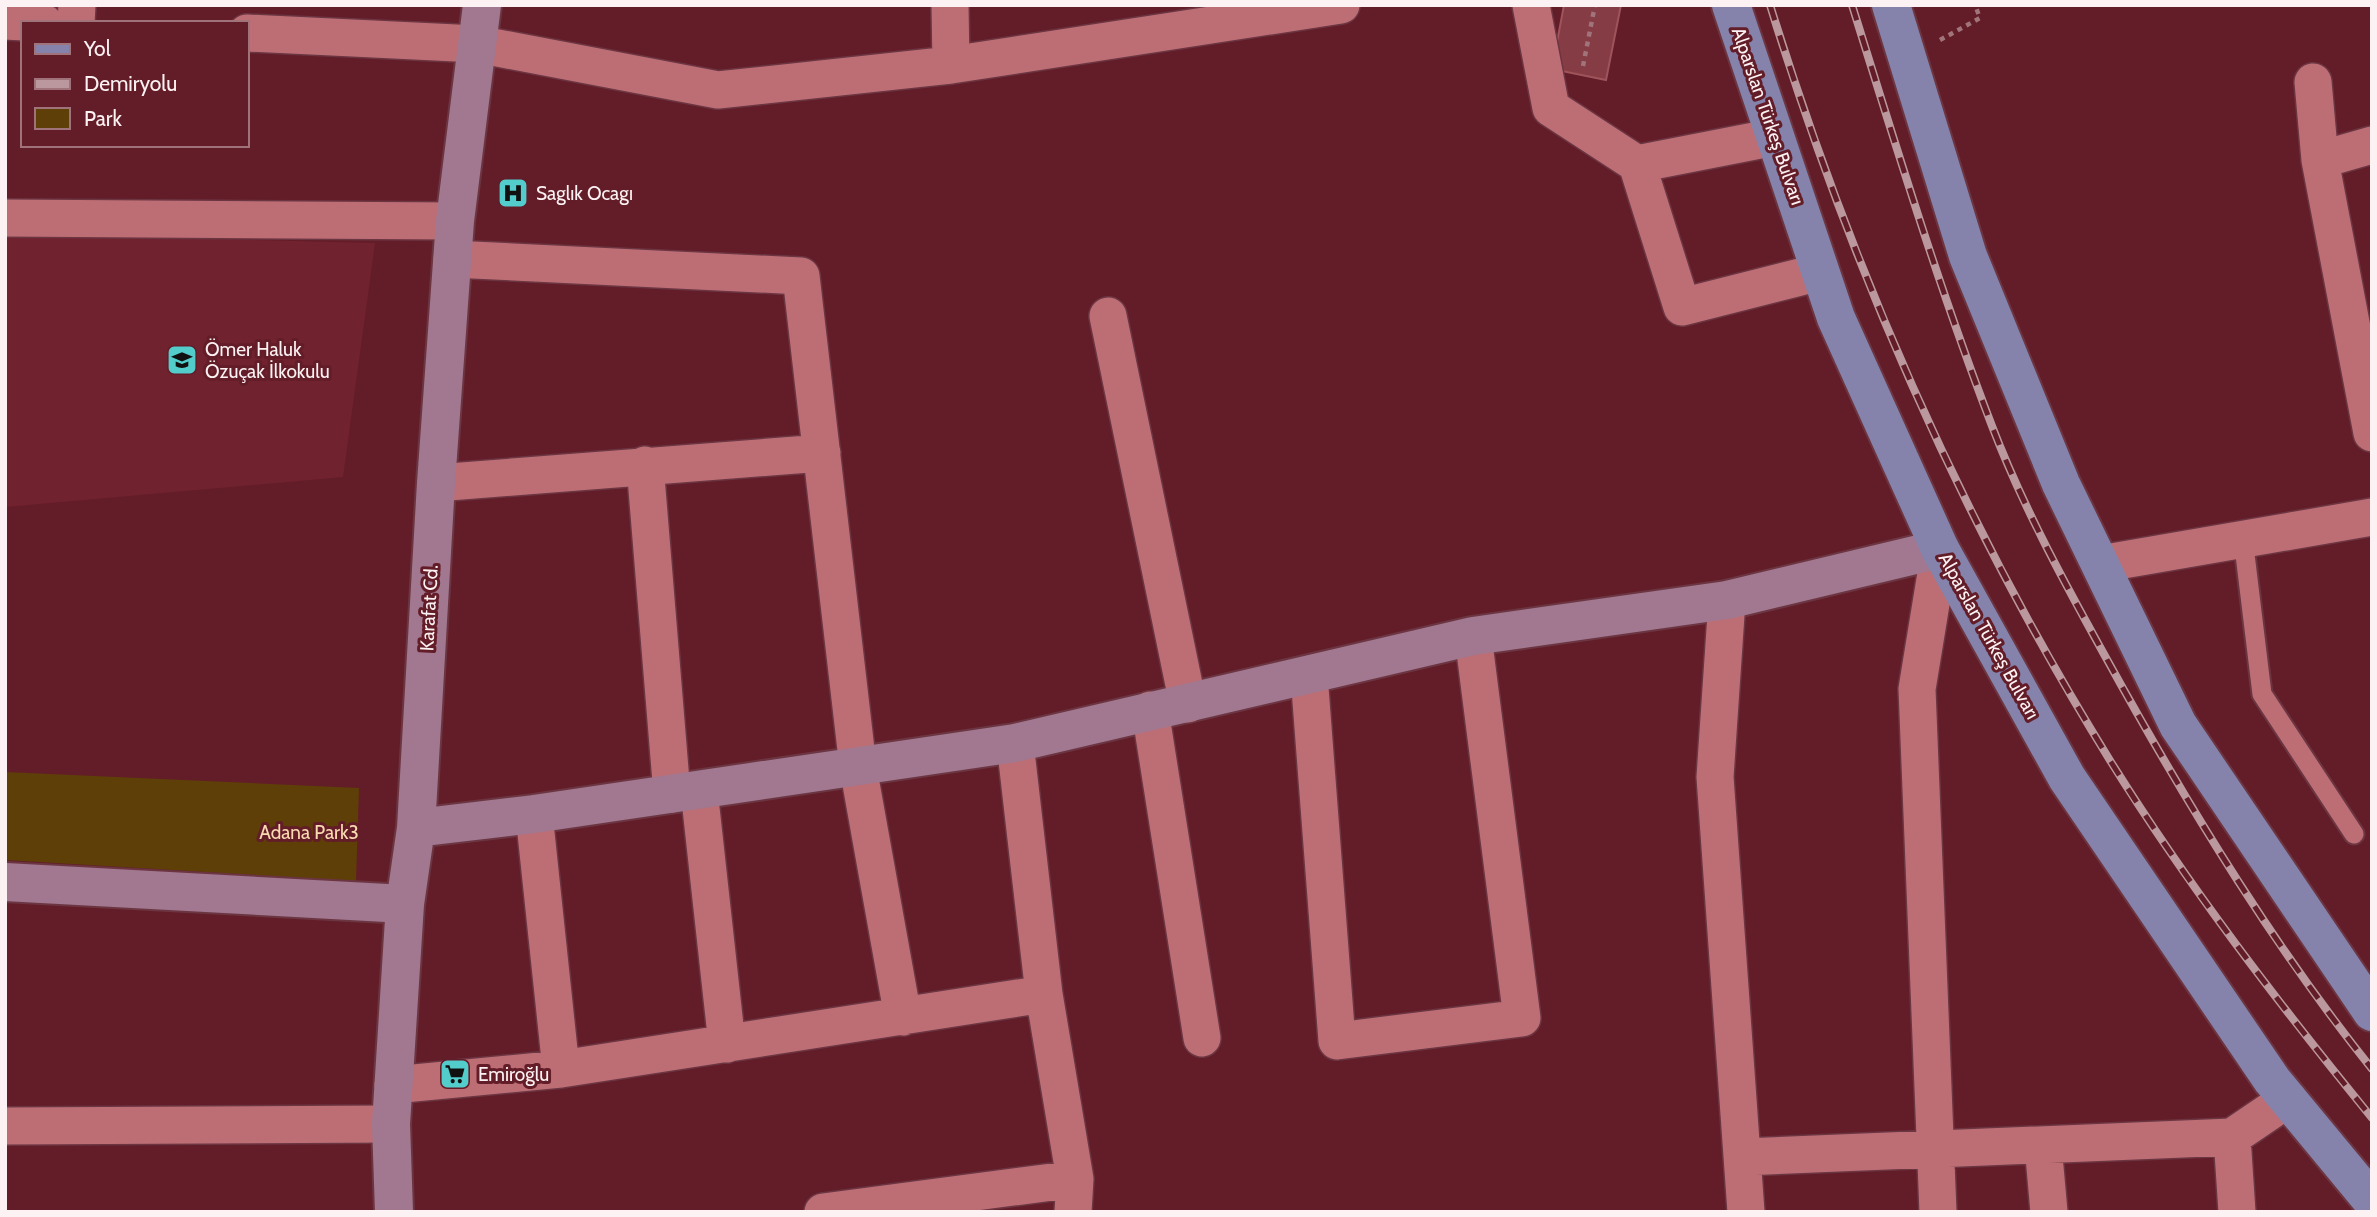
<svg xmlns="http://www.w3.org/2000/svg" width="2377" height="1217" font-family="Cabin,sans-serif">
<style>
.built{fill:#71222f}
.green{fill:#5e3f08}
.building{fill:#853c44;stroke:#9f535b;stroke-width:2}
.lines{fill:none;stroke-linecap:round;stroke-linejoin:round}
.service-casing{stroke:#6c3542;stroke-width:23}
.minor-casing{stroke:#6c3542;stroke-width:40}
.secondary-casing{stroke:#6c3542;stroke-width:42}
.primary-casing{stroke:#6c3542;stroke-width:42}
.path{stroke:#a1737a;stroke-width:4.5;stroke-dasharray:5 5;stroke-linecap:butt}
.service{stroke:#bd6e75;stroke-width:19}
.minor{stroke:#bd6e75;stroke-width:37}
.secondary{stroke:#a17890;stroke-width:38}
.primary{stroke:#8583ab;stroke-width:38}
.rail-casing{stroke:#bb989d;stroke-width:8}
.rail{stroke:#631d28;stroke-width:5;stroke-dasharray:16;stroke-linecap:butt}
.labels{text-anchor:middle;dominant-baseline:central;stroke-width:6;stroke-linejoin:round;paint-order:stroke}
.street-label{font-size:19px;fill:#fcf2f3;stroke:#631d28}
.poi-label{font-size:19px;fill:#fcf2f3;stroke:#631d28;text-anchor:start}
.park-label{font-size:19px;fill:#f9dab0;stroke:#631d28}
</style>
<rect width="100%" height="100%" fill="#631d28"/>
<path class="built" d="M5,234L375,243L343,477L5,507Z"/>
<path class="green" d="M5,772L359,788L356,881L5,860Z"/>
<path class="building" d="M1564,5H1621L1606,80L1552,69Z
M1564,5H1621L1606,80L1552,69Z"/>
<g class="lines">
<g class="service-casing">
<path id="service" d="M2243,538L2262,694L2354,834"/>
</g>
<g class="minor-casing">
<path id="minor" d="M950,5L951,65
M1531,5L1551,108L1637,164L1682,307L1820,272
M5,21L44,23
M76,23L77,5
M247,33L477,44L718,90L951,65L1341,5
M2313,82L2320,160L2372,433
M2320,160L2372,145
M1637,164L1775,137
M5,218L455,221
M452,259L801,276L858,767L903,1017
M1108,316L1188,704
M645,465L672,794
M436,483L822,453
M2100,564L2372,517
M1727,600L1715,777L1746,1212
M1309,675L1337,1041L1522,1018L1473,636
M1150,710L1202,1038
M1015,743L1044,994L1075,1179L1073,1212
M699,790L727,1044
M534,814L561,1069
M393,1085L561,1069L1044,994
M5,1126L391,1124
M2232,1137L2288,1099
M2043,1145L2049,1212
M1743,1157L2232,1137L2237,1212
M823,1212L1075,1179
M1938,1212L1917,689L1940,549"/>
</g>
<g class="secondary-casing">
<path id="secondary" d="M416,828L534,814L1015,743L1473,636L1727,600L1940,549
M5,882L405,904
M394,1212L391,1124L405,904L416,828L436,483L455,221L482,5"/>
</g>
<g class="primary-casing">
<path id="primary" d="M1731,5L1836,318L1940,549L2067,778L2272,1080L2372,1201
M1891,5L1968,256L2061,484L2178,725L2372,1012"/>
</g>
<path class="path" d="M1940,40L1980,18L1975,5
M1583,66L1595,5"/>
<use href="#service" class="service"/>
<use href="#minor" class="minor"/>
<use href="#secondary" class="secondary"/>
<use href="#primary" class="primary"/>
<g class="rail-casing">
<path id="rail" d="M1770,5C1852,270 1965,527 2111,762C2189,887 2279,1004 2372,1118
M1852,5C1896,146 1939,288 1992,426C2026,515 2074,600 2120,683C2195,817 2276,949 2372,1069"/>
</g>
<use href="#rail" class="rail"/>
</g>
<defs>
<g id="hospital-square" transform="scale(1.575)"><rect x="-9" y="-9" width="18" height="18" rx="4" fill="#52cdcc" stroke="#631d28"/><path d="M-5-5h3v3.5h4V-5h3V5h-3V1.5h-4V5h-3Z" fill="#111"/></g>
<g id="school-square" transform="scale(1.575)"><rect x="-9" y="-9" width="18" height="18" rx="4" fill="#52cdcc" stroke="#631d28"/><path d="M0-5L7-2L0 1L-7-2ZM-4 1L0 2.5L4 1V4Q0 6-4 4Z" fill="#111"/></g>
<g id="supermarket-square" transform="scale(1.575)"><rect x="-9" y="-9" width="18" height="18" rx="4" fill="#52cdcc" stroke="#631d28"/><path d="M-6-5.5h2.5l.6 2H6L4.5 2H-2.5L-4.4-4H-6ZM-1.5 3.2a1.3 1.3 0 1 0 .1 0ZM3 3.2a1.3 1.3 0 1 0 .1 0Z" fill="#111"/></g>
</defs>
<g fill-rule="evenodd">
<use href="#hospital-square" x="513" y="193"/>
<use href="#school-square" x="182" y="360"/>
<use href="#supermarket-square" x="455" y="1074"/>
</g>
<g class="labels">
<g class="street-label">
<text transform="translate(1768 116) rotate(71)">Alparslan Türkeş Bulvarı</text>
<text transform="translate(429 608) rotate(-87)">Karafat Cd.</text>
<text transform="translate(1989 636) rotate(61)">Alparslan Türkeş Bulvarı</text>
</g>
<g class="poi-label">
<text x="536" y="193">Saglık Ocagı</text>
<text x="205" y="349">Ömer Haluk<tspan x="205" dy="22">Özuçak İlkokulu</tspan></text>
<text x="478" y="1074">Emiroğlu</text>
</g>
<g class="park-label">
<text x="309" y="832">Adana Park3</text>
</g>
</g>
<rect width="2377" height="1217" fill="none" stroke="#fcf2f3" stroke-width="14"/>
<rect x="21" y="21" width="228" height="126" fill="#631d28" stroke="#a07279" stroke-width="2"/>
<rect x="35" y="44" width="35" height="10" fill="#8583ab" stroke="#a07279" stroke-width="2"/>
<text x="84" y="56" font-size="21" fill="#fcf2f3">Yol</text>
<rect x="35" y="79" width="35" height="10" fill="#bb989d" stroke="#a07279" stroke-width="2"/>
<text x="84" y="91" font-size="21" fill="#fcf2f3">Demiryolu</text>
<rect x="35" y="108" width="35" height="21" fill="#5e3f08" stroke="#a07279" stroke-width="2"/>
<text x="84" y="126" font-size="21" fill="#fcf2f3">Park</text>
</svg>
